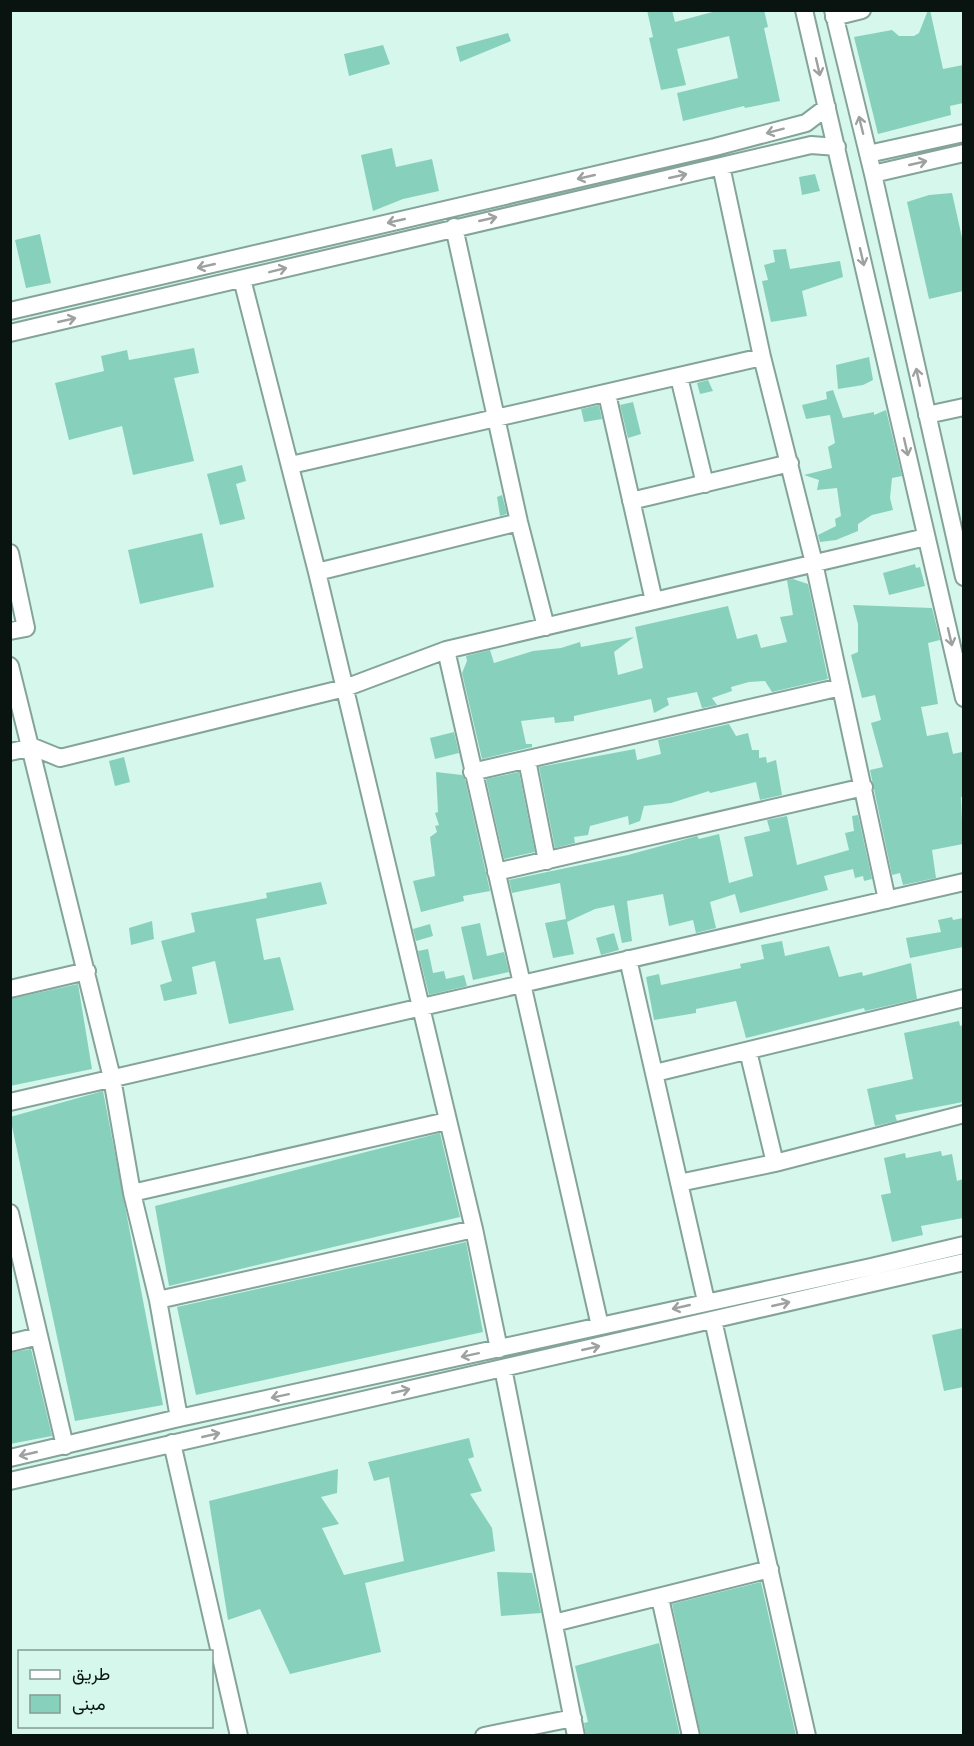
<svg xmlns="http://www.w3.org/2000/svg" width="974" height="1746" font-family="'Work Sans',Vazirmatn,sans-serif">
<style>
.building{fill:#87d1bc}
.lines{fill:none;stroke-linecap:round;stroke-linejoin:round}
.minor-casing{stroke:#84a39a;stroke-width:20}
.minor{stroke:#fff;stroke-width:16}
.oneway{stroke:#9da1a0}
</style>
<rect width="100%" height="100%" fill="#d6f7ec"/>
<path class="building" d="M647,10H672L675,22L720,10H764L768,27L764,28L780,101L745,108L744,106L683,121L677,93L738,78L729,36L677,49L686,85L661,90L649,38L653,37Z
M928,10H930L943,69L963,65V103L950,106L951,115L878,134L854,37L892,30L899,36H914L919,33Z
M508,33L511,41L460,62L456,47Z
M383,45L390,64L349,76L344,54Z
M392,148L396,167L432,159L439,191L403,199L373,211L361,155Z
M815,174L820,191L802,195L799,177Z
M952,193L963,242V291L929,299L907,202L929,195Z
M40,234L51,283L26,288L15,240Z
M786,249L790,269L840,261L843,277L802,291L807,316L771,322L762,281L768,280L764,265L775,262L773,250Z
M194,348L199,373L174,378L194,461L133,475L122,426L69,440L55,383L104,371L101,356L127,350L129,360Z
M869,357L873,380L863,385L838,389L836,365Z
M708,380L713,391L700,394L697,383Z
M833,390L843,418L874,412V415L886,410L902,476L892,478L890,498L893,510L872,515L858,524V531L836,540L820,542L818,535L836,526L835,519L841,516L837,488L817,490L819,480L804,475L832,468L828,447L835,443L830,415L806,419L802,405L827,399L826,392Z
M633,402L641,434L628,438L620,405Z
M599,405L602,419L584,422L581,409Z
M242,465L246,481L236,484L245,519L220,525L207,474Z
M502,495L507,514L500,516L497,497Z
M202,533L214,587L140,604L128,550Z
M915,564L916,568L920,567L925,586L889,595L883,573Z
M793,579L808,584L828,679L772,692L765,681L749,682L731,687L732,691L712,698L717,705L702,708L697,692L667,698L669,705L654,713L651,699L574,716V721L555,723L554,717L521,721L526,744H532V747L482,759L462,673L467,661L466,656L490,650L494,663L533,651L561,648L580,642L581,647L634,637L614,652L618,675L643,668L635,627L728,606L737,639L757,634L761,648L787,642L780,617L793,615L787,580Z
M853,605L932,608L940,640L928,643L938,704L921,707L927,736L948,732L953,754L962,752L963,761V797H961L963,844L932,850L936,878L903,885L900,873L892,875L870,770L883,767L871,723L881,720L875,695L862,698L851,655L858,652V624Z
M729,724L736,736L748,733L752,750H759V758L766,757L767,763L776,760L782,795L760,800L756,782L710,793L709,791L671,803L644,806L640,821L629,825L628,816L590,826L588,835L574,837L575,843L555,848L539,767L635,749L637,760L661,754L658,740Z
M454,732L459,753L435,759L430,738Z
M124,757L130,782L115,786L109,761Z
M436,772L462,775L465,779L490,891L463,896L464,901L421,912L413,881L435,876L430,837L437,832L435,826L439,825L435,813L438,812Z
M519,772L535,852L504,859L486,779Z
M858,815L872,879L864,881L863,876L855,878L853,869L824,876L828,890L740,913L735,894L710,902L716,928L696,933L693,920L669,926L663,894L627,901L632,941L622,943L614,905L595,909L567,922L574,954L553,958L545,923L566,919L560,883L512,893L509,880L628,855L697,836L699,839L719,834L729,883L753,876L744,837L770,831L767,820L787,816L797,865L849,850L845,833L854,831L852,816Z
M321,882L327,904L256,919L264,960L280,957L294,1010L229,1024L215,961L192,967L197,994L164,1001L160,985L172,981L161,941L195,932L191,913L267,898L266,893Z
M952,917L953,920L963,918V947L910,958L906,938L941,932L938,920Z
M152,921L154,939L131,945L129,928Z
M480,923L487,956L504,952L509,972L473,980L461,927Z
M430,924L433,936L416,941L413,929Z
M614,933L619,950L601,955L596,938Z
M782,941L785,956L829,946L839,977L862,972L863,976L911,963L917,999L865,1011L864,1008L746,1038L736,1001L696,1009V1013L654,1020L646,977L659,974L661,985L741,968L740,964L764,959L761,945Z
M428,949L433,973L444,971L446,979L464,975L467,986L429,995L418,951Z
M78,984L92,1069L10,1086V999Z
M959,1021L960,1026L963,1025V1102L895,1115L897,1121L875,1126L867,1089L913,1079L904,1033Z
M103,1091L163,1405L75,1421L10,1117Z
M440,1133L460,1217L169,1286L155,1206Z
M941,1151L942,1156L952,1154L957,1181L963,1179V1218L921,1226L923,1235L892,1242L881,1195L891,1193L884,1158L905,1153L906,1158Z
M466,1242L483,1332L196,1395L177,1307Z
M963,1328V1387L944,1391L932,1335Z
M31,1349L52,1436L10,1444V1353Z
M469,1438L474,1457L468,1459L482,1491L470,1494L492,1528L495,1551L365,1583L381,1652L290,1674L260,1609L228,1620L209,1501L338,1469L337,1493L321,1497L339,1524L322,1528L344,1575L404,1561L389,1477L374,1481L368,1462Z
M497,1572L532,1573L541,1613L501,1616Z
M761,1582L796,1736H701L672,1604Z
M659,1643L680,1736H586L584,1723L588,1722L575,1666Z"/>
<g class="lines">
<g class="minor-casing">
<path id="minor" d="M804,10L964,698
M833,10L873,174L964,577
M834,17L862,10
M868,154L964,133
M721,166L762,357L814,563L887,900
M873,174L964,153
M454,227L519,522L546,627
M242,279L317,572L474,1229L499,1349
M10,311L715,147L806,123L827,107
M10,333L811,145L837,147
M679,377L705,484
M607,394L654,601
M927,415L964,407
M291,465L762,357
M631,501L790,463
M10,553L26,628L10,631
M317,572L519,522
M446,650L600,1326
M10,666L112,1078L132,1193L158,1300L179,1418
M10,752L33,747L60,758L345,688L446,650L926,537
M527,760L547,861
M472,772L841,687
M496,872L864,787
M628,959L706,1301
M10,989L87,971
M748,1051L775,1163
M655,1073L964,998
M10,1102L964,882
M679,1183L775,1163L964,1114
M132,1193L447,1121
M10,1213L65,1446
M158,1300L474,1229
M713,1320L807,1736
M10,1343L39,1336
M503,1368L576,1736
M172,1443L239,1736
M10,1458L179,1418L871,1267L964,1245
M10,1481L964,1262
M660,1598L691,1736
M554,1623L770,1569
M484,1736L573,1718"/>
</g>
<use href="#minor" class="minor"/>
</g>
<defs><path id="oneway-shaft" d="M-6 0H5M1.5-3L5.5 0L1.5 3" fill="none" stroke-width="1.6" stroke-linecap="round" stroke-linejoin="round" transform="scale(1.5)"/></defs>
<g class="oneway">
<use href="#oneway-shaft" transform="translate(818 67) rotate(77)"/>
<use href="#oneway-shaft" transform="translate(861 125) rotate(-104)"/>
<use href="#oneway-shaft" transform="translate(775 131) rotate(165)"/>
<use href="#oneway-shaft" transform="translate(918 163) rotate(-13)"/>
<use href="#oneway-shaft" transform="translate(678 176) rotate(-13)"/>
<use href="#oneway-shaft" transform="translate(586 177) rotate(167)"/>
<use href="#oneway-shaft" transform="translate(488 219) rotate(-13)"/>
<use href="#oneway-shaft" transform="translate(396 221) rotate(167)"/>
<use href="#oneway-shaft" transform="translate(862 257) rotate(77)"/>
<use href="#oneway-shaft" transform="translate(206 266) rotate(167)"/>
<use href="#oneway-shaft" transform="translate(278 270) rotate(-14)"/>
<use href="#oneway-shaft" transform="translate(67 320) rotate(-13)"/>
<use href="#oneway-shaft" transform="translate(918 377) rotate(-102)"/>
<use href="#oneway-shaft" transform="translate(906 447) rotate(77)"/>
<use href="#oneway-shaft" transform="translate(950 637) rotate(77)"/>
<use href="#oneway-shaft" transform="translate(781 1304) rotate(-13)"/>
<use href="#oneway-shaft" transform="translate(681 1307) rotate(167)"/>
<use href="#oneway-shaft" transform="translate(591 1348) rotate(-13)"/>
<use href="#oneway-shaft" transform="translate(470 1355) rotate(168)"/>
<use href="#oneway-shaft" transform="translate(401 1391) rotate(-13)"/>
<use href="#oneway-shaft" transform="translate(280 1396) rotate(168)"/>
<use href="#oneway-shaft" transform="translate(211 1435) rotate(-13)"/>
<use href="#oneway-shaft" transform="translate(28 1454) rotate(167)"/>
</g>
<rect width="974" height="1746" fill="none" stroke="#091411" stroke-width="24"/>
<rect x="18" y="1650" width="195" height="78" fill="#d6f7ec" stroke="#849c94" stroke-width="1.5"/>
<rect x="30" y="1670" width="30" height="9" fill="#ffffff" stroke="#849c94" stroke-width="1.5"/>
<text x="72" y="1680" font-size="18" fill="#091411">طريق</text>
<rect x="30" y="1695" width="30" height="18" fill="#87d1bc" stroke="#849c94" stroke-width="1.5"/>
<text x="72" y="1710" font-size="18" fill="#091411">مبنى</text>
</svg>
